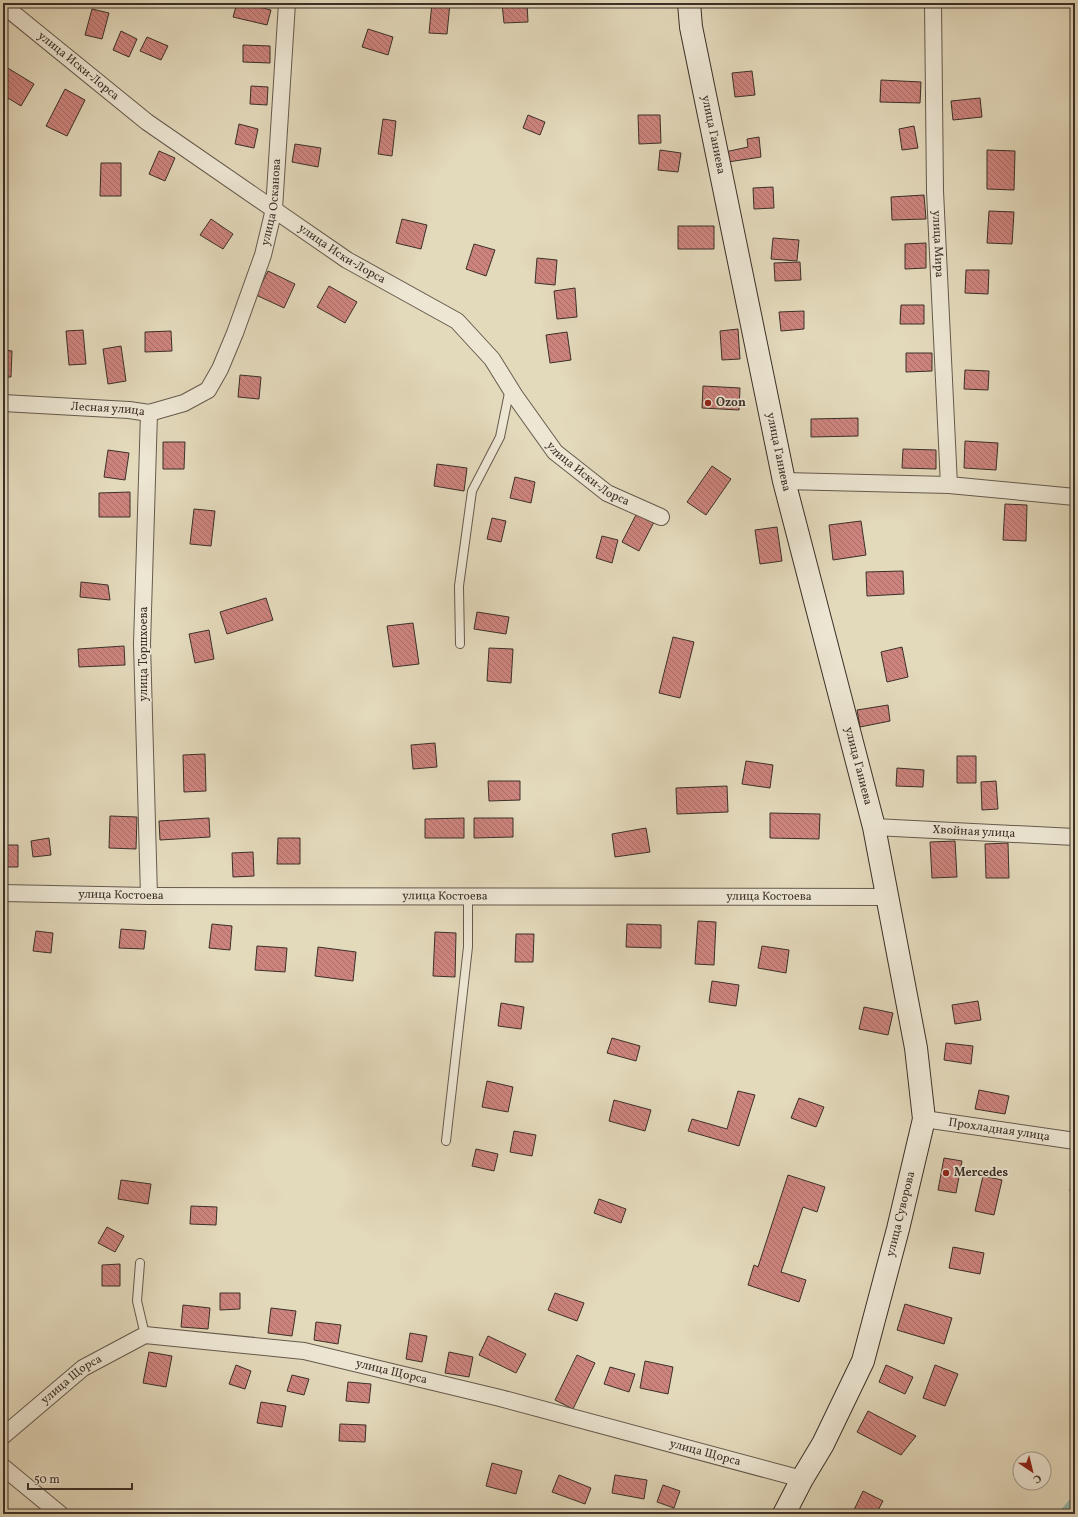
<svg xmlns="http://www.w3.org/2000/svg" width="1078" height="1517" font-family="Vollkorn,serif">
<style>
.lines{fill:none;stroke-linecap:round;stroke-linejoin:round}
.canal{stroke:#96baac;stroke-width:15}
.building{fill:url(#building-back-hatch);stroke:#3b3028}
.service-casing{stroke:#655a4d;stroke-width:10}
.minor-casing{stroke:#655a4d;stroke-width:18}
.secondary-casing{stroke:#3b3028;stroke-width:24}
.service{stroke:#ede6d3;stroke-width:8}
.minor{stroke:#ede6d3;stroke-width:16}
.secondary{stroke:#ede6d3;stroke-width:22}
.poi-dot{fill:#8f2418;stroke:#ede6d3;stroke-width:1.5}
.labels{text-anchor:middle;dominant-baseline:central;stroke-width:3.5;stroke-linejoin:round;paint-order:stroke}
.street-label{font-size:12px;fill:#3b3028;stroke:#ede6d3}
.poi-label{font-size:12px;font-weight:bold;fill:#3b3028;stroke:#ede6d3;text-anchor:start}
</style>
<defs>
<pattern id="building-back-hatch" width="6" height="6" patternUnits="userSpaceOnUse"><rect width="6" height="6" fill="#cd847e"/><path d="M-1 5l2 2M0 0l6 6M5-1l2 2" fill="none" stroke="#a86c67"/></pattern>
</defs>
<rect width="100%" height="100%" fill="#e3d9bb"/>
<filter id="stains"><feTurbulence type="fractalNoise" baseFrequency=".005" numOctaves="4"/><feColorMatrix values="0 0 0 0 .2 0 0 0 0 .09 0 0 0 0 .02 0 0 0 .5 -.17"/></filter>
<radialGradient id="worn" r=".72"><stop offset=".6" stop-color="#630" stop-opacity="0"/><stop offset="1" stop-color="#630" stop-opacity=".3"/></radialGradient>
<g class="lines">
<path class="canal" d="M1067,1514L1075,1505"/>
</g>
<path class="building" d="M237,3H243L271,10L267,25L233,17Z
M432,3H450L447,34L429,33Z
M527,3L528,22L504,23L502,4Z
M700,3H735V7H700Z
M92,9L109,13L102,39L85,35Z
M368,29L393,37L388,55L362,47Z
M121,31L137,39L129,57L113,50Z
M147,37L168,46L161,60L140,51Z
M243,45L270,46V63L243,62Z
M6,67L34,84L21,106L3,95V72Z
M752,71L755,95L735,97L732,73Z
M881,80L921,82L920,103L880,102Z
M251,86L268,87L267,105L250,104Z
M65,89L85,100L67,136L46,126Z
M980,98L982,117L953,120L951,101Z
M528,115L545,122L540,135L523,128Z
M638,115H660L661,143L639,144Z
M383,119L396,121L392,156L378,154Z
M239,124L258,129L254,148L235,144Z
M914,126L918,148L902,150L899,129Z
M759,137L761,157L728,162L725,152L748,147L747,139Z
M295,144L321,148L318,167L292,162Z
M660,150L681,153L678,172L658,170Z
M987,150L1015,151L1014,190L987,189Z
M159,151L175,158L165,181L149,174Z
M101,163H121V196H100Z
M773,187L774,208L754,209L753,188Z
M924,195L926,219L892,220L891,197Z
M989,211L1014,212L1012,244L987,243Z
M211,219L233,234L223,249L200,235Z
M402,219L427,225L421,249L396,243Z
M678,226H714V249H678Z
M773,238L799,240L797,261L771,259Z
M926,243V268L905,269V244Z
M474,244L495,250L486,276L466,269Z
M537,258L557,260L555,285L535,283Z
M800,262L801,280L775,281L774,263Z
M966,270H989L988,294L965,293Z
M268,271L295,284L284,308L256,295Z
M329,286L357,302L345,323L317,307Z
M575,288L577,317L557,319L554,291Z
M901,305H924V324H900Z
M804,311V329L781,331L779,312Z
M738,329L740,359L722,360L720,331Z
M83,330L86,364L69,365L66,331Z
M171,331L172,351L145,352V332Z
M567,332L571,360L550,363L546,335Z
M121,346L126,381L108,384L103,349Z
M3,350L12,351L11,377H3Z
M906,353H932V371L906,372Z
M965,370L989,371L988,390L964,389Z
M240,375L261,377L259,399L238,397Z
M703,386L740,388L739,410L702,408Z
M858,418V436L811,437V419Z
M965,441L998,443L996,470L964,468Z
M163,442H185L184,469H163Z
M903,449L936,450V469L902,468Z
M1075,449V479H1073Z
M108,450L129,453L125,480L104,477Z
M437,464L467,468L464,491L434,486Z
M712,466L731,479L706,515L687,502Z
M515,477L535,482L531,503L510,498Z
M130,492V517H99V493Z
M1005,504L1027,505L1026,541L1003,540Z
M194,509L215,511L211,546L190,544Z
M637,513L654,522L639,551L622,542Z
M492,518L506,521L501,542L487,539Z
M861,521L866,555L833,560L829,525Z
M777,527L782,561L760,564L755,530Z
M602,536L618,540L612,563L596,558Z
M903,571L904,594L867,596L866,572Z
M81,582L108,585L110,600L80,597Z
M266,598L273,620L227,634L220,612Z
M477,612L509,617L506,634L474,629Z
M413,623L419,664L393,667L387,626Z
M209,630L214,659L195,663L189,634Z
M673,637L694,642L680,698L659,693Z
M124,646L125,665L79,667L78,649Z
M902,647L908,677L887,682L881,652Z
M489,648L513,649L511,683L487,681Z
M888,705L890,721L860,727L857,710Z
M435,743L437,767L413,769L411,745Z
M205,754L206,791L184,792L183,755Z
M957,756H976V783H957Z
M746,761L773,765L770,788L742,784Z
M897,768L924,770L923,787L896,786Z
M488,781H520V800L489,801Z
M996,781L998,809L982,810L981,782Z
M727,786L728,812L677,814L676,788Z
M770,813L820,814L819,839L770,838Z
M110,816L137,817L136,849L109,848Z
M209,818L210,837L160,840L159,821Z
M464,818V838H425V819Z
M474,818H513V837L474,838Z
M646,828L650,852L615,857L612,834Z
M49,838L51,855L33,857L31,841Z
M278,838H300V864H277Z
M955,841L957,877L932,878L930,842Z
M1008,843L1009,878H986L985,844Z
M3,845H18V867H3Z
M253,852L254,876L233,877L232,853Z
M698,921L716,922L714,965L695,964Z
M212,924L232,926L230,950L209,948Z
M627,924L661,925V948L626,947Z
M121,929L146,931L144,949L119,948Z
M36,931L53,933L51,953L33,951Z
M435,932L456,933L455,977L433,976Z
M516,934H534L533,962H515Z
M257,946L287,948L285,972L255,970Z
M762,946L789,950L786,973L758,968Z
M318,947L356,952L353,981L315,976Z
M712,981L739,985L736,1006L709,1002Z
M978,1001L981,1020L955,1024L952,1005Z
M501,1003L524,1007L521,1029L498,1026Z
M864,1007L893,1013L888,1035L859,1029Z
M612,1038L640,1046L636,1061L607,1053Z
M946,1043L973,1046L971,1064L944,1060Z
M487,1081L513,1087L508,1112L482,1107Z
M979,1090L1009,1096L1005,1114L975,1109Z
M738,1091L755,1095L739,1146L688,1131L692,1119L727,1129Z
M799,1098L824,1107L816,1127L791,1118Z
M614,1100L651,1110L645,1131L609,1121Z
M514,1131L536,1135L532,1156L510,1152Z
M476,1149L498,1154L494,1171L472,1166Z
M944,1158L962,1161L956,1193L938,1190Z
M1073,1171H1075V1191H1070Z
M788,1175L825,1187L817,1212L803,1207L781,1272L806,1280L799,1302L748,1285L754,1265L758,1267Z
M983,1176L1002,1180L994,1215L975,1211Z
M121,1180L151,1184L148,1204L118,1199Z
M599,1199L626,1209L621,1223L594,1213Z
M191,1206L217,1207L216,1225L190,1224Z
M107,1227L124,1236L115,1252L98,1243Z
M953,1247L984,1253L980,1274L949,1268Z
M120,1264V1286H102V1265Z
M220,1293H240V1309L220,1310Z
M555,1293L584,1303L577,1321L548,1310Z
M905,1304L952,1318L944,1344L897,1330Z
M183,1305L210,1308L208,1329L181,1327Z
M271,1308L296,1311L292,1336L268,1333Z
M316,1322L341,1325L338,1344L314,1340Z
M410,1333L427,1336L422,1362L406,1359Z
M488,1336L526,1354L516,1373L479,1355Z
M149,1352L172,1356L166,1387L143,1383Z
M449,1352L473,1357L469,1377L445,1373Z
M577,1355L595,1363L573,1409L555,1400Z
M645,1361L673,1367L668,1394L640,1388Z
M236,1365L251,1371L245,1389L229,1384Z
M886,1365L913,1377L905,1394L879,1382Z
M935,1365L958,1374L945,1406L923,1398Z
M610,1367L635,1374L629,1392L604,1384Z
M292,1375L309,1379L304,1395L287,1391Z
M348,1382L371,1384L369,1403L346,1401Z
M261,1402L286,1406L282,1427L257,1423Z
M868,1411L916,1436L901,1455L857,1432Z
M340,1424L366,1425L365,1442L339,1441Z
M492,1463L522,1471L516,1494L486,1486Z
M559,1475L591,1488L585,1504L552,1492Z
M615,1475L647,1480L644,1499L612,1493Z
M663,1485L680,1491L674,1508L657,1502Z
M863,1491L883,1501L876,1514H852Z"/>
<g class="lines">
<g class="service-casing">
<path id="service" d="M460,644L459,586L472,491L500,437L510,388
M446,1141L468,947V897
M140,1263L137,1301L145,1335"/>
</g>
<g class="minor-casing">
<g id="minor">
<path id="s1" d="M933,3L935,191L949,485"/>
<path id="s2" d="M3,5L147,122L347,260L457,321L492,359L515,396L555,452L607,493L661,517"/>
<path id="s3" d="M3,403L129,410L149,413L184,403L208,390L220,369L235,333L263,255L274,209L287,3"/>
<path d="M784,481L949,485L1075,497"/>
<path id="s4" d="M874,827L1075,837"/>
<path id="s5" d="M3,893L149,896L887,897"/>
<path d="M149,896L142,644L149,413"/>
<path id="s6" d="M924,1119L1075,1141"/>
<path id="s7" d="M3,1436L83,1368L145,1335L304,1351L500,1398L802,1479"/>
<path d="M3,1467L60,1514"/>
</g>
</g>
<g class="secondary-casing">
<g id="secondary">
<path id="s8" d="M689,3L691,27L784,481L874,827L916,1048L924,1119L898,1229L863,1361L823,1444L802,1479L784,1514"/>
</g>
</g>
<use href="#service" class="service"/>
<use href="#minor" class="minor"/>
<use href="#secondary" class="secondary"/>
</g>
<g class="poi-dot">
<circle cx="708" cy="403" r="4"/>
<circle cx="946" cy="1173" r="4"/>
</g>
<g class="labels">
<g class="street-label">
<text stroke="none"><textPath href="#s2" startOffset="97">улица Иски-Лорса</textPath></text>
<text stroke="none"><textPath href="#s8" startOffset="134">улица Ганиева</textPath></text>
<text stroke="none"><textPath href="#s3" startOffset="410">улица Осканова</textPath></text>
<text stroke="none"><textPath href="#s1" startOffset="241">улица Мира</textPath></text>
<text stroke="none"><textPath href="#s2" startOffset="421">улица Иски-Лорса</textPath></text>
<text stroke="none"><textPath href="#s3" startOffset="105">Лесная улица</textPath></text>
<text stroke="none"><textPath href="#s8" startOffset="458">улица Ганиева</textPath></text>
<text stroke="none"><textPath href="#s2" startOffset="758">улица Иски-Лорса</textPath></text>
<text transform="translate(144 654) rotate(-90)">улица Торшхоева</text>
<text stroke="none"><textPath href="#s8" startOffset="782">улица Ганиева</textPath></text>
<text stroke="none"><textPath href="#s4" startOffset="100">Хвойная улица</textPath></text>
<text stroke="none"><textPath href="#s5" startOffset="118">улица Костоева</textPath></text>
<text stroke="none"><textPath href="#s5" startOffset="442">улица Костоева</textPath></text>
<text stroke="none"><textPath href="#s5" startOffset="766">улица Костоева</textPath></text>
<text stroke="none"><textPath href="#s6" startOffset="76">Прохладная улица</textPath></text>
<text transform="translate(901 1214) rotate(-76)">улица Суворова</text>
<text stroke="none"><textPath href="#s7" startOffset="425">улица Щорса</textPath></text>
<text stroke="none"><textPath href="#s7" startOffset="89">улица Щорса</textPath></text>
<text stroke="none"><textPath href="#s7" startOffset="749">улица Щорса</textPath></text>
</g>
<g class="poi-label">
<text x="716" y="403">Ozon</text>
<text x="954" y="1173">Mercedes</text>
</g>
</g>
<rect width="1078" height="1517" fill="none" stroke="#e3d9bb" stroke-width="16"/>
<rect x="4" y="4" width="1070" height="1509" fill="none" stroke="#3b3028" stroke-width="2"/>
<rect x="8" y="8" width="1062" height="1501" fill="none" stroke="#3b3028"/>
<g transform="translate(1032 1471) rotate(145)"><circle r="19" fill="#ede6d3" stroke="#a69d8f"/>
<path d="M0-3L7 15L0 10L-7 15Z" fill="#8f2418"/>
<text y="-6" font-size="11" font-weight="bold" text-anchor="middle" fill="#3b3028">С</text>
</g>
<path d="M28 1483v6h104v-6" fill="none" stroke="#3b3028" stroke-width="2"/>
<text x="34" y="1483" font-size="12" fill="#3b3028" stroke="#ede6d3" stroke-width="3" paint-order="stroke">50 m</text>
<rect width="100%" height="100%" filter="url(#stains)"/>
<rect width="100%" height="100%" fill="url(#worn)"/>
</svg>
